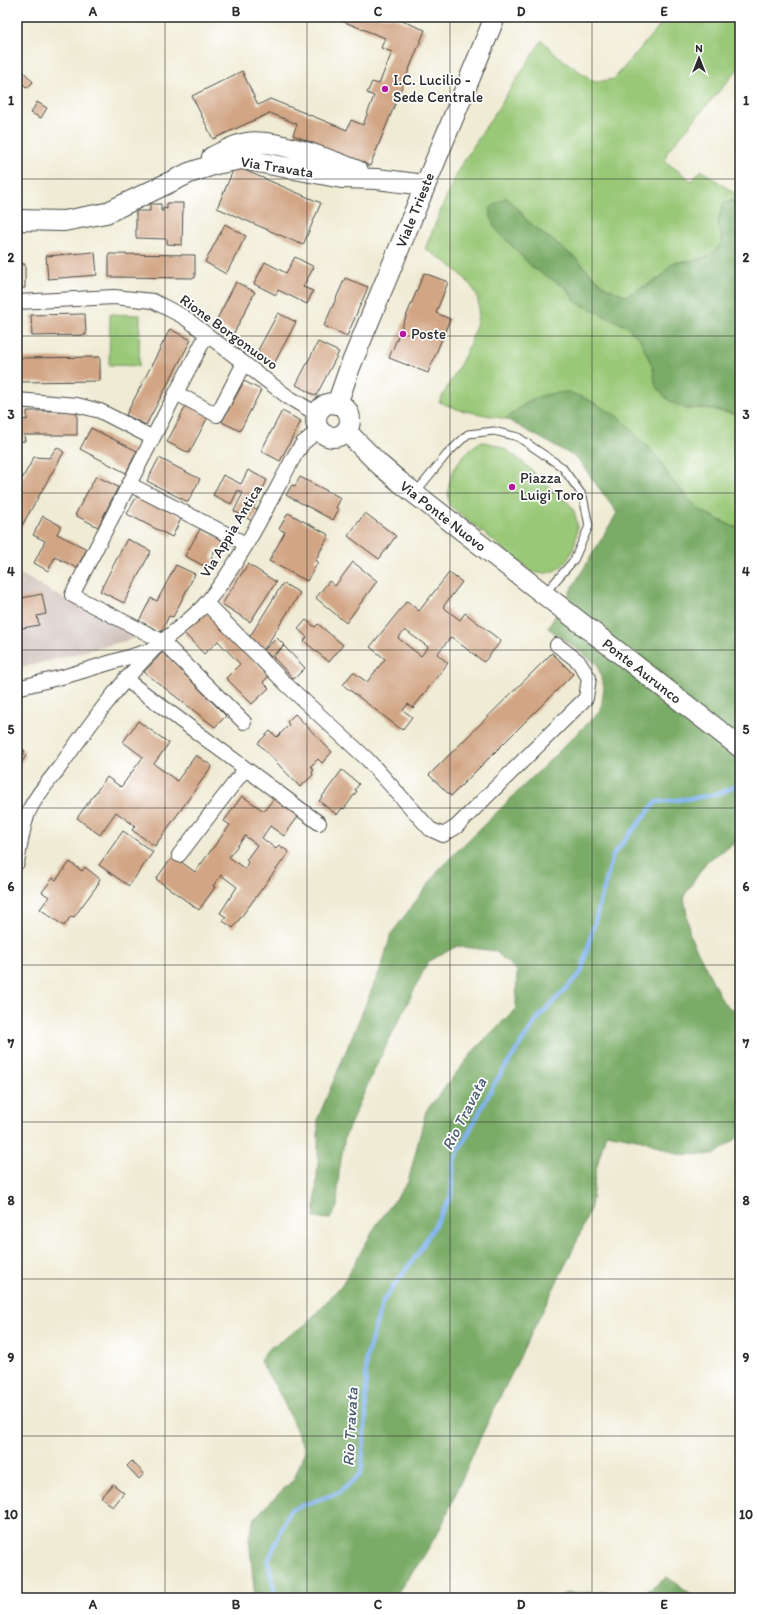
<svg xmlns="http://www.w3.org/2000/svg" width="757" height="1615" font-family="Itim,sans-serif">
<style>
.industrial{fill:#cfc0ba}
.green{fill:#99c877;stroke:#627a51}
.forest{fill:#7aac68;stroke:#526c4a}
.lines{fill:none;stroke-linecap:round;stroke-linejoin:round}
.stream{stroke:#82b3ee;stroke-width:4.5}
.building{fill:#d2a685;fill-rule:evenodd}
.lane-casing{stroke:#484844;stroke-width:9}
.street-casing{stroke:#484844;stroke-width:16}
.secondary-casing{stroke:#484844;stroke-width:22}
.lane{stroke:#fff;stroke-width:7}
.street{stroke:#fff;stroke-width:14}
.secondary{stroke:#fff;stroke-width:20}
.grid{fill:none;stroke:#2b2b2b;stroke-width:1;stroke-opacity:0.55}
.poi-dot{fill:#b5179e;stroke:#fff;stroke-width:1.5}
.labels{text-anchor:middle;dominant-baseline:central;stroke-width:3.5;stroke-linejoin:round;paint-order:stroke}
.poi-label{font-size:15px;fill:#2b2b2b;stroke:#fff;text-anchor:start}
.street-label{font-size:15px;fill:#2b2b2b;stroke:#fff}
.water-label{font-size:16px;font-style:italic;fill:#495b6f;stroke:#fff}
.neatline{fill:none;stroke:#2b2b2b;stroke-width:1.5}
.grid-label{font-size:13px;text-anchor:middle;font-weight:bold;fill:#2b2b2b}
</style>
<rect width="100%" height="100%" fill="#fff"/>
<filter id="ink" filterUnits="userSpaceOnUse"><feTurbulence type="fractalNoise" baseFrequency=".025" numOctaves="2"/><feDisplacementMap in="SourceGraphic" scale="8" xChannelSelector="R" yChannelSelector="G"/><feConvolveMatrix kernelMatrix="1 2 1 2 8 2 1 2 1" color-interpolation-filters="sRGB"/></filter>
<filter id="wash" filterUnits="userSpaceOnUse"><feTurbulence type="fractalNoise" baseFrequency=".012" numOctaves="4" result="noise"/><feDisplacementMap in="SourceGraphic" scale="16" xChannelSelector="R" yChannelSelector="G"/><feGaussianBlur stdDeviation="0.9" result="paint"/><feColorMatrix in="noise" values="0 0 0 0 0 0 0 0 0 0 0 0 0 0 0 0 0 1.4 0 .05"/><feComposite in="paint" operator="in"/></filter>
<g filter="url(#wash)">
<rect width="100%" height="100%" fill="#efebd4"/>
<path class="industrial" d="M17,572L61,597L140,637L17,669Z"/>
<path class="green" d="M667,17H740V67L667,152L665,161L692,181L701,170L740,197L723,204L718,223L723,242L710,256L691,261L672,263L660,278L626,296L607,288L593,276L579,261L526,220L520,210L494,227L533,268L565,287L576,302L626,326L640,339L653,368L656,386L686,409L705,408L740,415V527H734L699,510L669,477L660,460L620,418L587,399H531L506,419L460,410L439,402C453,376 492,318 474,290C462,272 444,260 425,249L456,173L542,40L555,54L595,82L614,79Z
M110,314L140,315L139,366L109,365Z
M480,442C508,442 531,471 550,488C557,494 566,499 571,506C575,511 577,521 577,526C577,554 562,579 532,572L449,505C445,477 457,457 480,442Z"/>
<path class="forest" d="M506,197L520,211L526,220L579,261L592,276L607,288L626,296L660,278L672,263L691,261L710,256L723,242L718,223L723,204L740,199V415L705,408L686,409L669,401L656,386L653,368L640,339L626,326L576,302L565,287L533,268L494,227L489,209Z
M569,392L587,399L620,418L660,460L669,477L699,510L734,527H740V840L707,861L684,896L690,936L724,1004L740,1014V1136L714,1155L677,1154L642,1140L606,1133L596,1169L591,1207L577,1241L480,1438L441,1527L422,1559L400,1589L396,1598H255L249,1538L254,1518L294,1479L305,1450L282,1398L260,1361L267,1350L305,1325L341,1286L377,1224L408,1182L426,1111L476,1048L516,1008L517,971L495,951L457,946L428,962L375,1068L345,1136L339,1172L337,1207L330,1219L314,1218L318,1162V1118L382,965L391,934L442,866L601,710L604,687L597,664L548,628L617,513L577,458L506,419C531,399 536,394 569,392Z
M667,1577L697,1598H633L651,1589Z
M605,1592L621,1598H556L567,1593Z"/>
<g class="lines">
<path class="stream" d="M276,1598L268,1561L290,1510L340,1492L361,1474L366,1416V1359L383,1301L419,1252L451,1197L454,1160L496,1081L538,1018L581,973L613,855L656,802C678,799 725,799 740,781"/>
</g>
<g id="blocks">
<path class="building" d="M343,17H392L425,30L370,166L293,135L297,124L270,113L213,139L192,96L242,71L258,105L270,99L347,130L351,120L363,125L374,96L367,93L372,82L379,84L392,52L381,48L385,38L342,21Z
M22,70L33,82L27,88L20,81L23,79L18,74Z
M37,102L47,108L41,118L31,113Z
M235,166L321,203L303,245L217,208Z
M167,203H183L182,245L167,244V239L136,238V211H150V204H161V211H163V208L167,209Z
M225,224L246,236L226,274L205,262Z
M95,252L97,275L48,279L46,256Z
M109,254L195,255V278L109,277Z
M295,257L314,267L303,287L313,291L307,304L278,290L276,295L254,284L265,262L286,273Z
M17,264H25V288H17Z
M424,273L448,282L436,313L450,319L428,373L389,358Z
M345,278L368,287L347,336L324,326Z
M236,282L255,292L234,333L215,323Z
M278,313L296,322L274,364L256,354Z
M85,314L86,335L32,336L31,315Z
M170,329L191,340L146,425L126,415Z
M318,342L339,352L316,396L296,385Z
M100,357V381L17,382V358Z
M244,381L261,390L240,431L222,422Z
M187,404L209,415L189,453L167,442Z
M27,411H77V435H24L25,441L17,442V418L27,420Z
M282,411L301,421L280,461L261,451Z
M91,428L137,451L126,473L80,449Z
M57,447L64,452L20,529L17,527V477L22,479L34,457L49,458Z
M159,458L200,479L188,502L147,481Z
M248,470L267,480L253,508L258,511L252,521L234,511L243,493L238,490L231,504L213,495L223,475L241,484Z
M96,476L118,487L98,527L75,515Z
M300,477L341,498L336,508L339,509L333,520L286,495L292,485L295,486Z
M138,494L182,517L172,537L127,514Z
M288,513L329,535L315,561L318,562L307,581L269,561L285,532L279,529Z
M365,513L396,536L379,559L348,536Z
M43,516L61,526L57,534L87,549L77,568L55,557L48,571L34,563L45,541L33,535Z
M200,529L226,542L221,550L216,548L211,558L215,560L210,569L185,556Z
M127,539L151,551L124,603L100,591Z
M353,562L377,581L346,623L316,598L329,581L335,586Z
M248,564L276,582L250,622L222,604Z
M176,565L195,574L173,617L169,616L161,632L139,621L151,598L157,601Z
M449,573L462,582L443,607L460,620L465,613L501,641L484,662L451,637L437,654L448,663L413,708L408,704L403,710L412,717L402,730L343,685L353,672L367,682L385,659L370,647L407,601L419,611ZM405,630L428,647L421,656L398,638Z
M283,583L300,593L263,651L249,638Z
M42,594L46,614L37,616L39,625L17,629V599Z
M206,611L269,676L263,682L269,688L252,704L226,678L240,664L218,641L204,654L184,633Z
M306,620L315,627L318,624L343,645L329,662L304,641L307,637L298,629Z
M277,638L284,645L271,657L264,650Z
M284,646L305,668L294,679L273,657Z
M163,652L226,716L215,727L144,672Z
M552,653L573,674L451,796L429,775Z
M295,714L332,752L322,763L318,759L311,766L314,770L312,772L313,775L300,787L258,743L270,731L277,737L289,725L287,722Z
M138,721L169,743L154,764L177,781L196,755L212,766L155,846L132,830L135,826L116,812L100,835L77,818L107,777L121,787L143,757L123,742Z
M17,745L25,751L23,754L26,756L17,769Z
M342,770L359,784L355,790L357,791L344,809L342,808L337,815L319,801Z
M242,796L264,811L276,796L300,814L284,836L270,826L262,838L276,849L279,845L289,852L233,928L223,921L226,917L220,913L237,887L221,875L213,886L215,887L199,910L156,879L173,856L195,872L230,825L224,821ZM245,836L257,845L246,860L248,862L245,869L229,857Z
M123,831L153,852L129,886L99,865Z
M70,862L82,871L85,867L100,879L98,882L99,883L74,917L71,916L64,926L40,909L49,897L42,892L53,878L56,880Z
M132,1461L144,1474L139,1479L127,1466Z
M113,1484L124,1493L113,1507L101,1497Z"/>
</g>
</g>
<g filter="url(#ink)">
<use href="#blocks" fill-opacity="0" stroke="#484844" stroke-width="1"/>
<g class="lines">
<g class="lane-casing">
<path id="lane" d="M416,492L447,454L468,434L494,431L518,437L562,467L583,496L589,526L574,560L545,593"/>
</g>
<g class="street-casing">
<path id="street" d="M17,302L114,297L153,301L184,317L288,397L317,414
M206,336L176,393L217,415L244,363
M176,393L72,595L162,641L244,722
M17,400L77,405L100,411L153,438
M129,484L246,544
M206,603L288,686L368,760L430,829L443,835L456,827L586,698L589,678L578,661L557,645
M125,679L319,823
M17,688L66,676L152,650
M179,855L245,769
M17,863C20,847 22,831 27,816C32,800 49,781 59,768C88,727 117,686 153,650C170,633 191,621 207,602C242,560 269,502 295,455L303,443L319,430"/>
</g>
<g class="secondary-casing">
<path id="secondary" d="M212,157C223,152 234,145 246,143C274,138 331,160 358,171
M17,220L64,221L106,213L189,173L216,164L242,159L342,178L377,179L425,185
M316 420a17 17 0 1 1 34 0a17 17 0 1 1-34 0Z
M337,404L350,367L495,17
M346,431L380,465L400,482L740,747"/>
</g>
<use href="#lane" class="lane"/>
<use href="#street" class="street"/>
<use href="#secondary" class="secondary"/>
</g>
</g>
<path class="grid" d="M165,17V1598M307,17V1598M450,17V1598M592,17V1598M17,179H740M17,336H740M17,493H740M17,650H740M17,808H740M17,965H740M17,1122H740M17,1279H740M17,1436H740"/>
<g class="poi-dot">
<circle cx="385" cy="89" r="4"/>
<circle cx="403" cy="334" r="4"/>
<circle cx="512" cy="487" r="4"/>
</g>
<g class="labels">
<g class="poi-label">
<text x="393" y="80">I.C. Lucilio -<tspan x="393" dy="17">Sede Centrale</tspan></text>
<text x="411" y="334">Poste</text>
<text x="520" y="478">Piazza<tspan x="520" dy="17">Luigi Toro</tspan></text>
</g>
<g class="street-label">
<text transform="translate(277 167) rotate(9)">Via Travata</text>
<text transform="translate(415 210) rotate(-68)">Viale Trieste</text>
<text transform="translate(229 332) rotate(36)">Rione Borgonuovo</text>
<text transform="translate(443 516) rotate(38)">Via Ponte Nuovo</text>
<text transform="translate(231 531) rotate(-59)">Via Appia Antica</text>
<text transform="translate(642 671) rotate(38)">Ponte Aurunco</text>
</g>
<g class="water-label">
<text transform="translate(464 1114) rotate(-63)">Rio Travata</text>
<text transform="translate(350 1427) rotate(-87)">Rio Travata</text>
</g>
</g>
<rect width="757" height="1615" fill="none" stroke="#fff" stroke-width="44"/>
<g transform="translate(699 58)" stroke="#ffffff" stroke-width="3" paint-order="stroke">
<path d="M0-3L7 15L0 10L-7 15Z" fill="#2b2b2b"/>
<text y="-6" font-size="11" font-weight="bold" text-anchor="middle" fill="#2b2b2b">N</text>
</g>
<rect x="22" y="22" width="713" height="1571" class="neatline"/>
<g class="grid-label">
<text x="93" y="16">A</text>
<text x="236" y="16">B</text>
<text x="378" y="16">C</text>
<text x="521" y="16">D</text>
<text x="664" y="16">E</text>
<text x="11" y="105">1</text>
<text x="746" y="105">1</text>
<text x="11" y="262">2</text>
<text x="746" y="262">2</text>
<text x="11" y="419">3</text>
<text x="746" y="419">3</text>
<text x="11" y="576">4</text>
<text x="746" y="576">4</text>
<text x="11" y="734">5</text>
<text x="746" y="734">5</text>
<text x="11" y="891">6</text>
<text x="746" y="891">6</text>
<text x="11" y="1048">7</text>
<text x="746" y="1048">7</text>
<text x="11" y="1205">8</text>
<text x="746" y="1205">8</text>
<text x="11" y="1362">9</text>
<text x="746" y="1362">9</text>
<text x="11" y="1519">10</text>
<text x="746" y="1519">10</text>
<text x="93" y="1609">A</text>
<text x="236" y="1609">B</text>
<text x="378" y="1609">C</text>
<text x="521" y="1609">D</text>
<text x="664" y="1609">E</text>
</g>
</svg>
